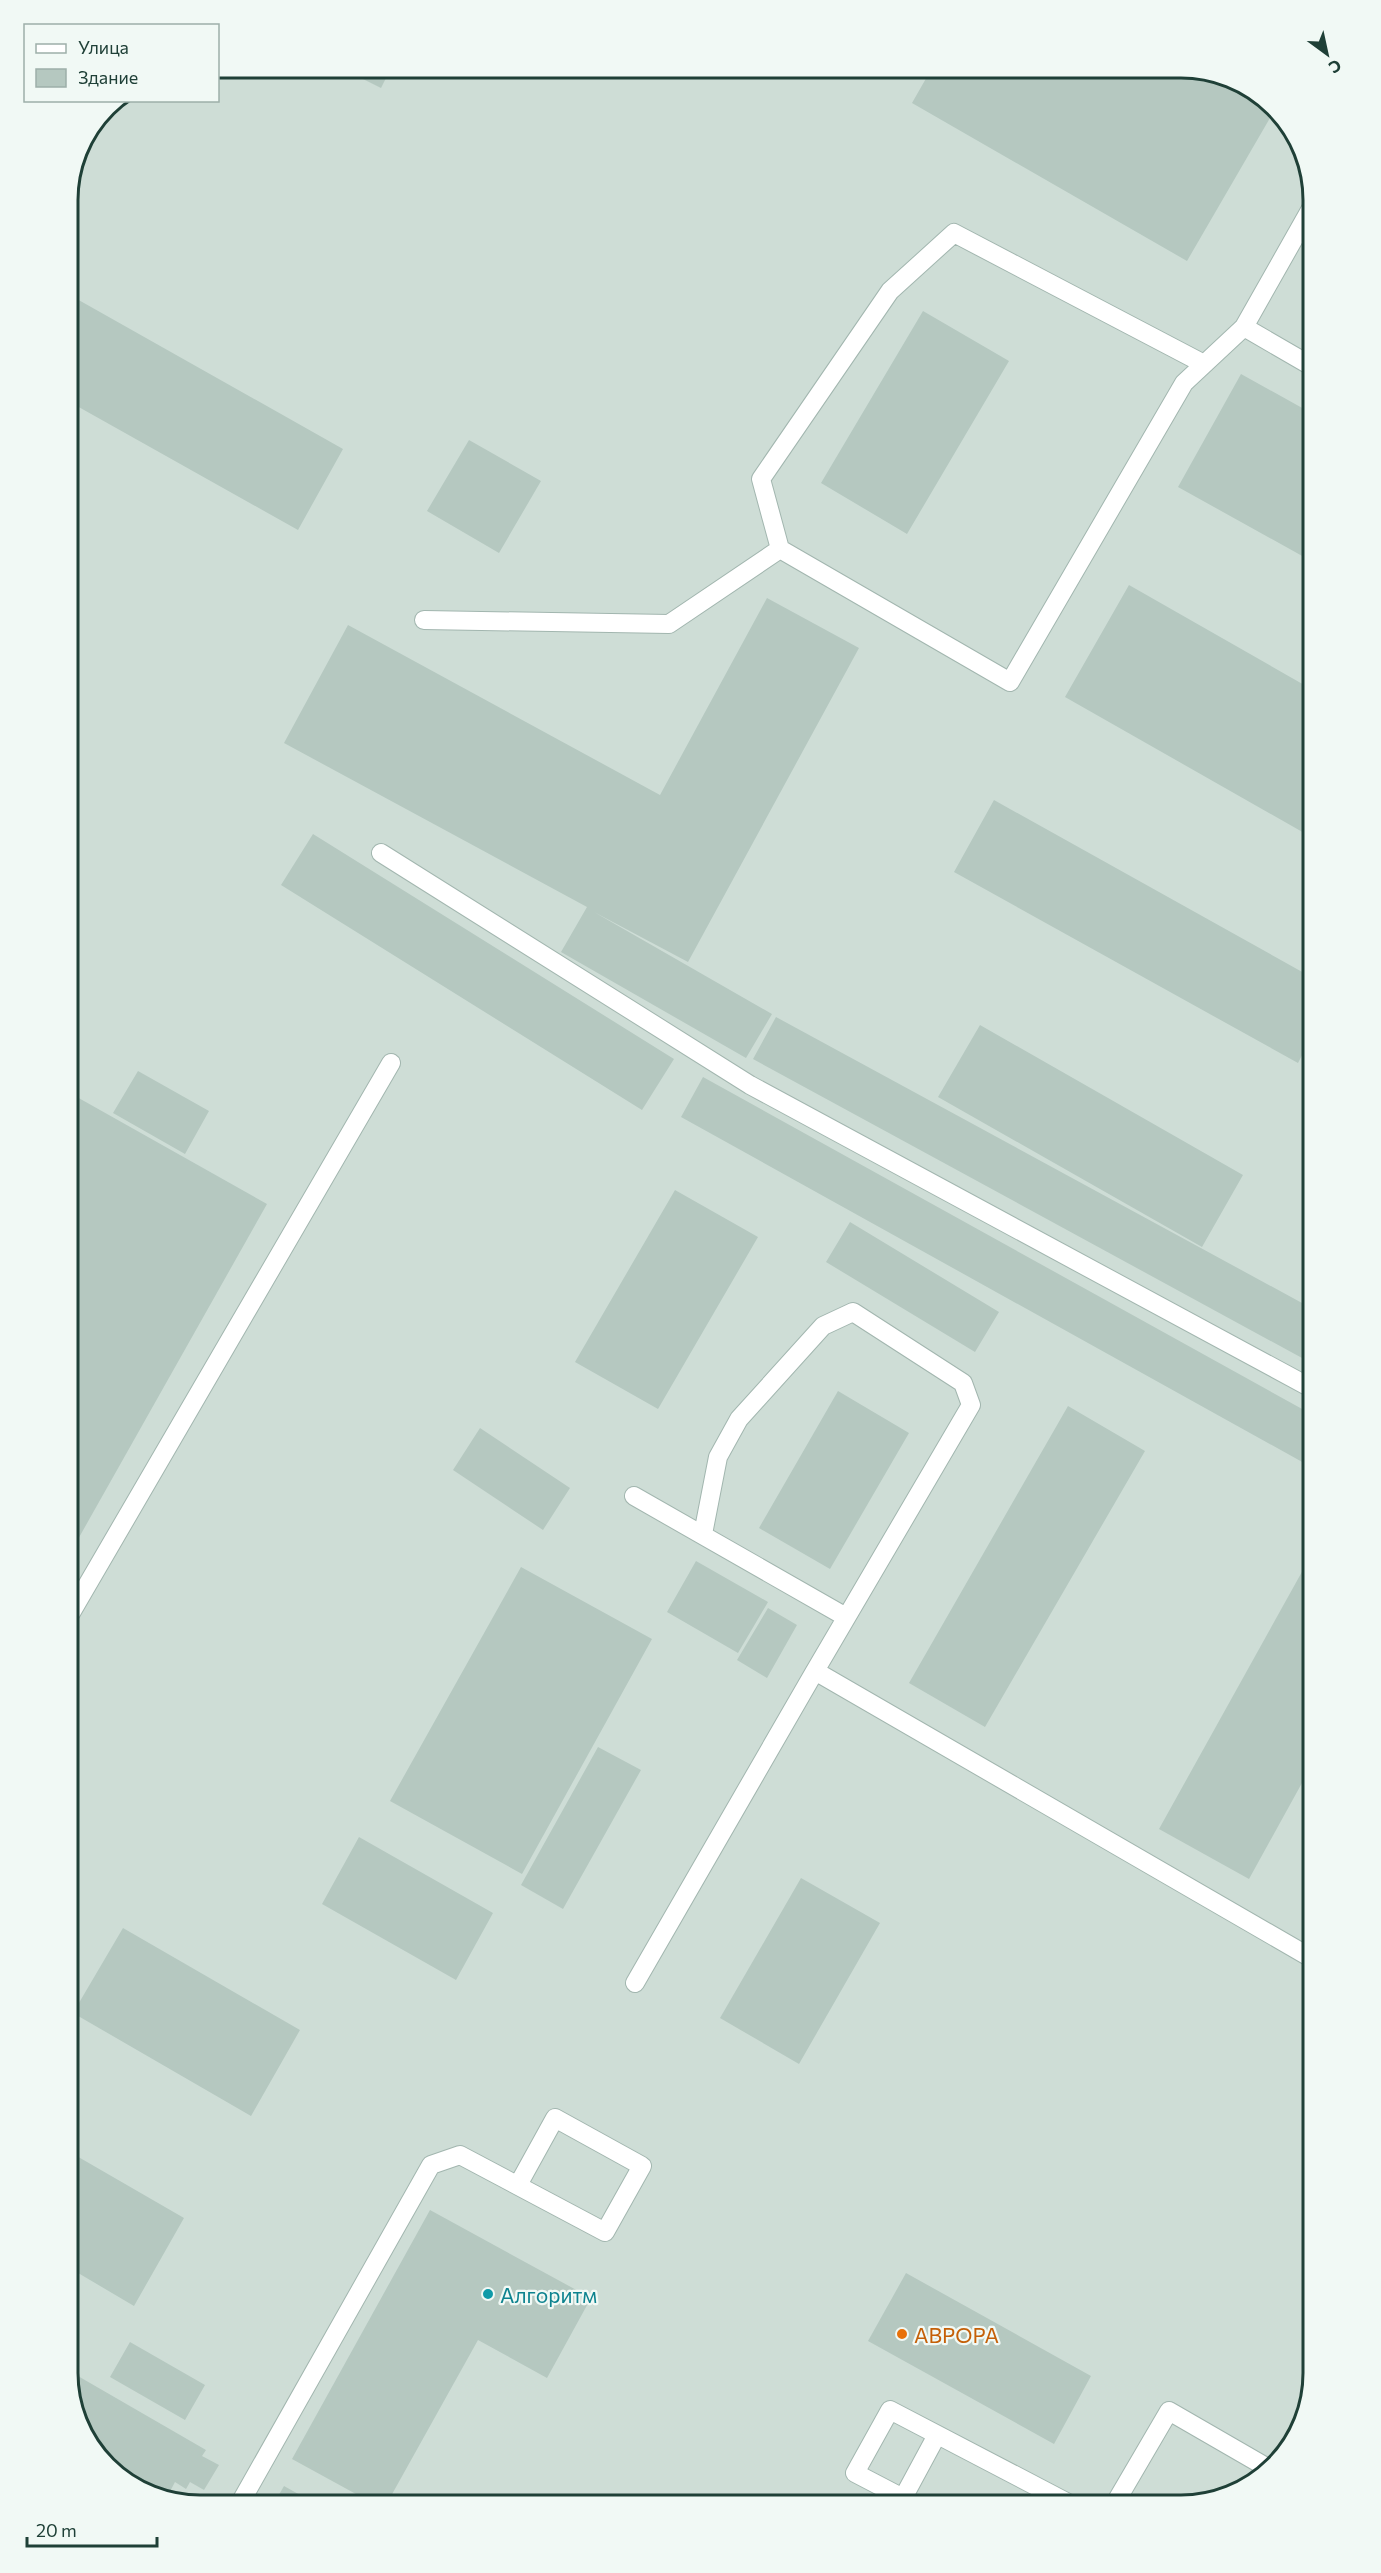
<svg xmlns="http://www.w3.org/2000/svg" width="1381" height="2573" font-family="Commissioner,sans-serif">
<style>
.built{fill:#ceddd6}
.building{fill:#b5c8c0}
.lines{fill:none;stroke-linecap:round;stroke-linejoin:round}
.minor-casing{stroke:#a2b6af;stroke-width:20}
.minor{stroke:#fff;stroke-width:18}
.culture-dot{fill:#0f9aa8;stroke:#f1f9f5;stroke-width:2}
.food-dot{fill:#e8710a;stroke:#f1f9f5;stroke-width:2}
.labels{text-anchor:middle;dominant-baseline:central;stroke-width:4.5;stroke-linejoin:round;paint-order:stroke}
.culture-label{font-size:21px;fill:#0d838f;stroke:#f1f9f5;text-anchor:start}
.food-label{font-size:21px;fill:#c56008;stroke:#f1f9f5;text-anchor:start}
.rim{fill:none;stroke:#1f4037;stroke-width:3}
</style>
<rect width="100%" height="100%" fill="#e0ede7"/>
<path class="built" d="M218,68H1190L1261,95L1303,149L1313,201V2373L1291,2446L1232,2495L1180,2505H192L126,2483L78,2424L68,2372V192L78,149L107,106L115,101L218,100Z"/>
<path class="building" d="M341,68H391L381,88Z
M932,68H1190L1261,95L1274,111L1187,261L912,103Z
M68,294L343,449L298,530L68,401Z
M923,311L1009,361L907,534L821,483Z
M1241,374L1313,414V562L1178,487Z
M469,440L541,481L499,553L427,511Z
M1129,585L1313,690V838L1065,697Z
M767,598L859,648L688,962L594,912L772,1014L746,1058L561,952L587,907L284,743L348,625L660,795Z
M994,800L1313,978V1034L1298,1063L954,872Z
M313,834L674,1059L642,1110L281,885Z
M776,1017L1313,1309V1364L753,1059Z
M980,1025L1243,1175L1202,1247L938,1097Z
M138,1071L209,1111L185,1154L113,1113Z
M703,1077L1313,1415V1468L681,1117Z
M68,1092L267,1204L68,1557Z
M675,1190L758,1237L658,1409L575,1362Z
M850,1222L999,1312L975,1352L826,1262Z
M838,1391L909,1433L830,1569L759,1528Z
M1068,1406L1145,1451L985,1727L909,1683Z
M480,1428L570,1488L543,1530L453,1470Z
M1313,1552V1763L1249,1879L1159,1829Z
M696,1561L768,1602L738,1653L667,1612Z
M521,1567L652,1639L522,1874L390,1801Z
M768,1608L797,1625L767,1678L737,1660Z
M598,1747L641,1770L563,1909L521,1885Z
M359,1837L493,1913L456,1980L322,1904Z
M801,1878L880,1923L799,2064L720,2018Z
M123,1928L300,2030L251,2116L73,2013Z
M68,2151L184,2218L134,2306L68,2267Z
M430,2210L591,2298L547,2378L478,2340L386,2505H376L292,2459Z
M906,2273L1091,2376L1054,2444L868,2341Z
M130,2342L205,2385L185,2420L110,2377Z
M71,2372L206,2450L202,2456L219,2465L204,2490L190,2482L186,2489L175,2482L167,2497L126,2483L78,2424L68,2377Z
M284,2486L318,2505H273Z"/>
<g class="lines">
<g class="minor-casing">
<path id="minor" d="M1204,364L954,233L890,291L761,479L780,549L1010,682L1184,383L1244,327
M1313,367L1244,327L1313,205
M424,620L669,624L780,549
M381,853L750,1085L1313,1389
M634,1496L846,1617
M703,1534L718,1457L739,1419L823,1326L853,1312L963,1383L971,1405L815,1671
M68,1618L391,1063
M635,1983L815,1671L1313,1959
M937,2435L903,2498L855,2473L890,2410L1072,2505
M239,2505L431,2165L460,2155L605,2232L642,2166L555,2118L518,2185
M1114,2505L1169,2411L1266,2467"/>
</g>
<use href="#minor" class="minor"/>
</g>
<circle class="culture-dot" cx="488" cy="2294" r="6"/>
<circle class="food-dot" cx="902" cy="2334" r="6"/>
<g class="labels">
<g class="culture-label">
<text x="500" y="2294">Алгоритм</text>
</g>
<g class="food-label">
<text x="914" y="2334">АВРОРА</text>
</g>
</g>
<path d="M0 0H1381V2573H0ZM200 78H1181A122 122 0 0 1 1303 200V2373A122 122 0 0 1 1181 2495H200A122 122 0 0 1 78 2373V200A122 122 0 0 1 200 78Z" fill="#f1f9f5" fill-rule="evenodd"/>
<path class="rim" d="M200 78H1181A122 122 0 0 1 1303 200V2373A122 122 0 0 1 1181 2495H200A122 122 0 0 1 78 2373V200A122 122 0 0 1 200 78Z"/>
<rect x="24" y="24" width="195" height="78" fill="#f1f9f5" stroke="#9dafa9" stroke-width="1.5"/>
<rect x="36" y="44" width="30" height="9" fill="#ffffff" stroke="#9dafa9" stroke-width="1.5"/>
<text x="78" y="54" font-size="18" fill="#1f4037">Улица</text>
<rect x="36" y="69" width="30" height="18" fill="#b5c8c0" stroke="#9dafa9" stroke-width="1.5"/>
<text x="78" y="84" font-size="18" fill="#1f4037">Здание</text>
<g transform="translate(1327 54) rotate(147)" stroke="#f1f9f5" stroke-width="4.5" paint-order="stroke">
<path d="M0-4.5L10 22L0 15L-10 22Z" fill="#1f4037"/>
<text y="-9" font-size="16" font-weight="bold" text-anchor="middle" fill="#1f4037">С</text>
</g>
<path d="M27 2537v9h130v-9" fill="none" stroke="#1f4037" stroke-width="3"/>
<text x="36" y="2537" font-size="18" fill="#1f4037" stroke="#f1f9f5" stroke-width="4.5" paint-order="stroke">20 m</text>
</svg>
